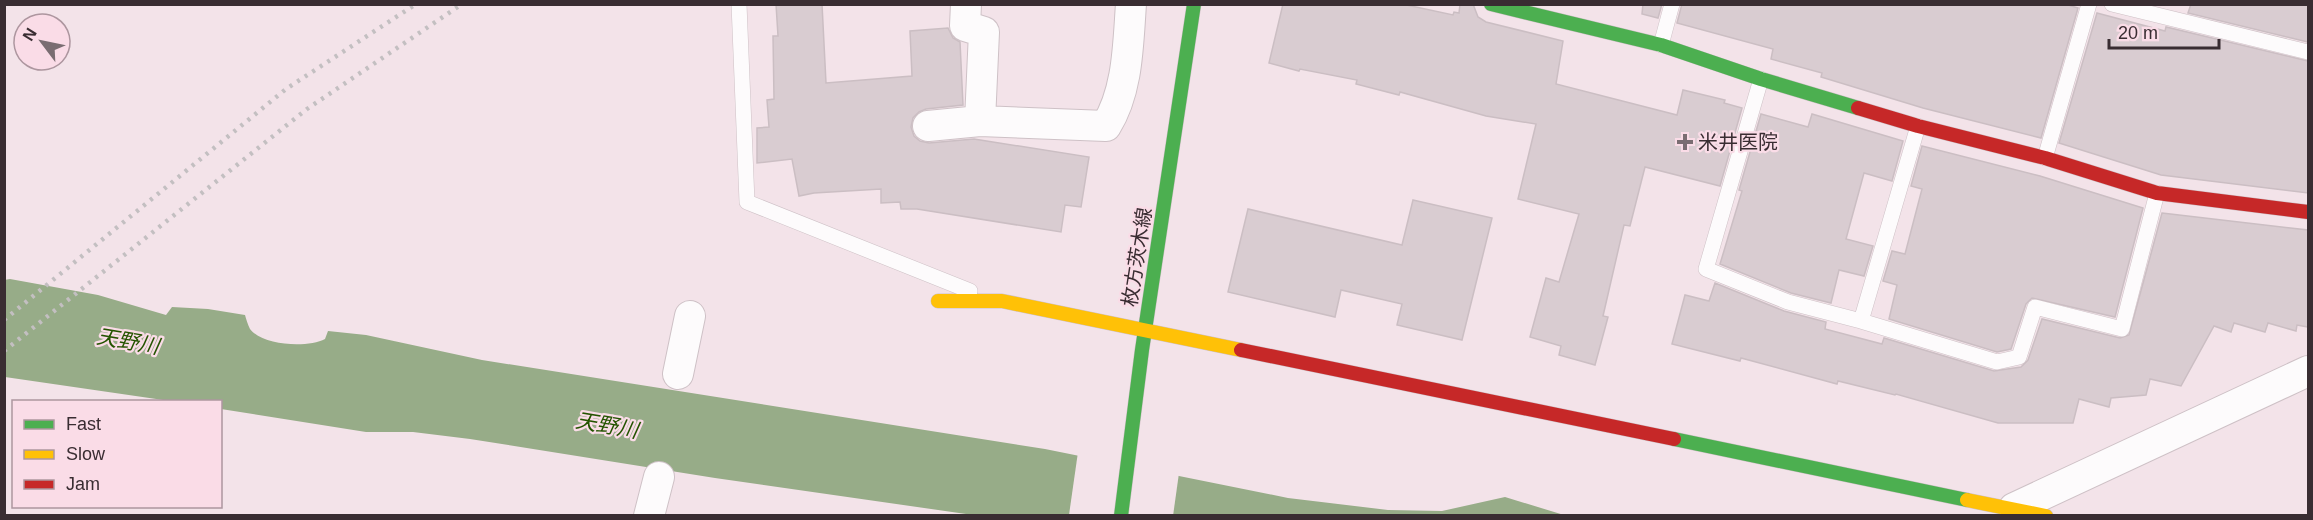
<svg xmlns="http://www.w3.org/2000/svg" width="2313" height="520" font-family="Helvetica,'Noto Sans JP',sans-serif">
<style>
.water{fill:#97ac88}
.pier{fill:#f3e3e9}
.building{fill:#d9ccd1;stroke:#cbbec3;stroke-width:1.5}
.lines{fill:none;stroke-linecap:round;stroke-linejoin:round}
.lane-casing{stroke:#cec1c6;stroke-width:16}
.street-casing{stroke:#cec1c6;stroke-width:32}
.fast-casing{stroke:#cec1c6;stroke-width:15}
.slow-casing{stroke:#cec1c6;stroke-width:15}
.jam-casing{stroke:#cec1c6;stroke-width:15}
.lane{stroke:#fdfbfc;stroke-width:15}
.street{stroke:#fdfbfc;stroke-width:30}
.fast{stroke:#4caf50;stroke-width:14}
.slow{stroke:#ffc107;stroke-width:14}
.jam{stroke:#c62828;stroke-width:14}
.rail{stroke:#c3bfc1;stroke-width:4.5;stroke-dasharray:3 6;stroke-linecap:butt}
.poi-dot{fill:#7a6d72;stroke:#fadce7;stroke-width:2}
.labels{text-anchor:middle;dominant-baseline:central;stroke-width:4.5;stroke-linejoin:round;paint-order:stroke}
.poi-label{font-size:20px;fill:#392d32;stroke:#fadce7;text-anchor:start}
.street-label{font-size:20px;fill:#392d32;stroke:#fadce7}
.water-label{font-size:21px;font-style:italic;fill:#245400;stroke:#fadce7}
</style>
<rect width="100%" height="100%" fill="#f3e3e9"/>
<path class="water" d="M10,279L98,295L166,315L172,307L208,309L245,315C246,319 248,325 250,329C263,346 308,348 325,339L328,331L366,335L482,360L1045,449L1288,498L1388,510L1442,511L1505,497L1564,515H973L715,478L470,439L413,432H366L221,409L220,402L170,401L5,377L4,280Z"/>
<path class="pier" d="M1078,452L1179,473L1173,516L1069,515Z"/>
<path class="building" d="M776,4H822L826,83L912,76L910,31L948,28L953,38L960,42L963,105L926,109L919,112L913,118L911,127L914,136L920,141L929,143L974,139L1089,157L1081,207L1065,205L1061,232L917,209H901L900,202L881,203V189L814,193L799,196L792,159L757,163V128L769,127L767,100L774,99L773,36H778Z
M1283,4H1402L1453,15L1454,12L1459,13L1460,4H1473L1478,17L1486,22L1563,41L1556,84L1677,115L1683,90L1725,100L1724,103L1742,108L1720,186L1645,167L1630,226L1624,225L1603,316L1608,317L1595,365L1559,355L1561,346L1530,337L1546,278L1559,282L1579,214L1518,199L1536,124L1486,116L1400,92L1399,95L1356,84L1357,80L1300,69L1299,71L1269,63Z
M1643,4H1662L1658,18L1642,14Z
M1682,4H2065L2078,8L2041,138L1923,108L1821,77L1822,73L1771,59L1773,49L1677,23Z
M2191,4H2308V42L2188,13Z
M2097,13L2165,31L2166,27L2308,61V193L2161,175L2059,143Z
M1761,114L1808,127L1812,114L1903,141L1892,181L1864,173L1846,239L1873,246L1864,276L1839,270L1831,303L1791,293L1720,264L1742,191L1739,190Z
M1922,146L2040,176L2143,208L2115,317L2032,298L2026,304L2011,349L1997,352L1889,319L1897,285L1883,281L1892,251L1905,254L1922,189L1911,186Z
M1413,200L1492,218L1462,340L1397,325L1402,304L1341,290L1335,317L1228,292L1248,209L1402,245Z
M2162,213L2308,230V327L2297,325L2296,331L2268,323L2265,332L2234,323L2231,332L2214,326L2181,386L2150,379L2146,395L2111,398L2109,407L2079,399L2073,423H1998L1896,394L1895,395L1838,381L1837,384L1741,358L1740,361L1672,344L1685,295L1709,301L1715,283L1784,311L1826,322L1825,329L1882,344L1884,338L1994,371L2021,367L2028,360L2042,319L2120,338L2129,335Z"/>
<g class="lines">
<g class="lane-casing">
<path id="lane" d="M739,4L747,202L970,291
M2112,4L2308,52
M1661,45L1672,4
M1761,79L1706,269L1788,302L1861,321L1997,362L2019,357L2035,307L2122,329L2157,193
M2045,158L2089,4
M1861,321L1918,126"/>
</g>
<g class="street-casing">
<path id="street" d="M980,121L1106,126C1128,91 1128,45 1131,4
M928,126L980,121L984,32L965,26L966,4
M678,374L690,316
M2014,508L2308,371
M649,516L659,477"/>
</g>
<g class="fast-casing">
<path id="fast" d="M1491,4L1661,45L1761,79L1858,108
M1674,439L1967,500
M1121,516L1142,350L1194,4"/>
</g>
<g class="slow-casing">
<path id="slow" d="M938,301H1002L1241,350
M1967,500L2046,516"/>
</g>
<g class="jam-casing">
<path id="jam" d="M1858,108L1918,126L2045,158L2157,193L2308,212
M1241,350L1674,439"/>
</g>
<use href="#lane" class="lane"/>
<use href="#street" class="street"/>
<use href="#fast" class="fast"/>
<use href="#slow" class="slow"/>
<use href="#jam" class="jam"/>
<path class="rail" d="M4,320L286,89L416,4
M4,351L307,109L462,4"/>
</g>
<path class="poi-dot" d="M1682 133h6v6h6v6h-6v6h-6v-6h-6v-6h6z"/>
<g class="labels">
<g class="poi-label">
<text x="1698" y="142">米井医院</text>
</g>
<g class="street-label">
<text transform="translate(1137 257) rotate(-81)">枚方茨木線</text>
</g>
<g class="water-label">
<text transform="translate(128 341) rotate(10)">天野川</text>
<text transform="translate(607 425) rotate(10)">天野川</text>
</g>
</g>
<rect width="2313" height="520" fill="none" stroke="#392d32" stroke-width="12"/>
<rect x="12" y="400" width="210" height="108" fill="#fadce7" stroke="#ad969f" stroke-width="1.5"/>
<rect x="24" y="420" width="30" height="9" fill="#4caf50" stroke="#ad969f" stroke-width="1.5"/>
<text x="66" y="430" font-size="18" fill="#392d32">Fast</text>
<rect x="24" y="450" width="30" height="9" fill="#ffc107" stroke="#ad969f" stroke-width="1.5"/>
<text x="66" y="460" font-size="18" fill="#392d32">Slow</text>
<rect x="24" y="480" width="30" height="9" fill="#c62828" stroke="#ad969f" stroke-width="1.5"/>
<text x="66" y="490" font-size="18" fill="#392d32">Jam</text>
<g transform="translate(42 42) rotate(302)"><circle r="28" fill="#fadce7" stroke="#ad969f" stroke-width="1.5"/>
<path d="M0-4.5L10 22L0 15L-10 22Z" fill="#7a6d72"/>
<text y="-9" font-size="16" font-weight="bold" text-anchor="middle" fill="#392d32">N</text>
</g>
<path d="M2109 39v9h110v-9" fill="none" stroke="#392d32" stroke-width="3"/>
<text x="2118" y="39" font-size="18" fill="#392d32" stroke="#fadce7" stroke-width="4.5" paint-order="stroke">20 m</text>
</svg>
